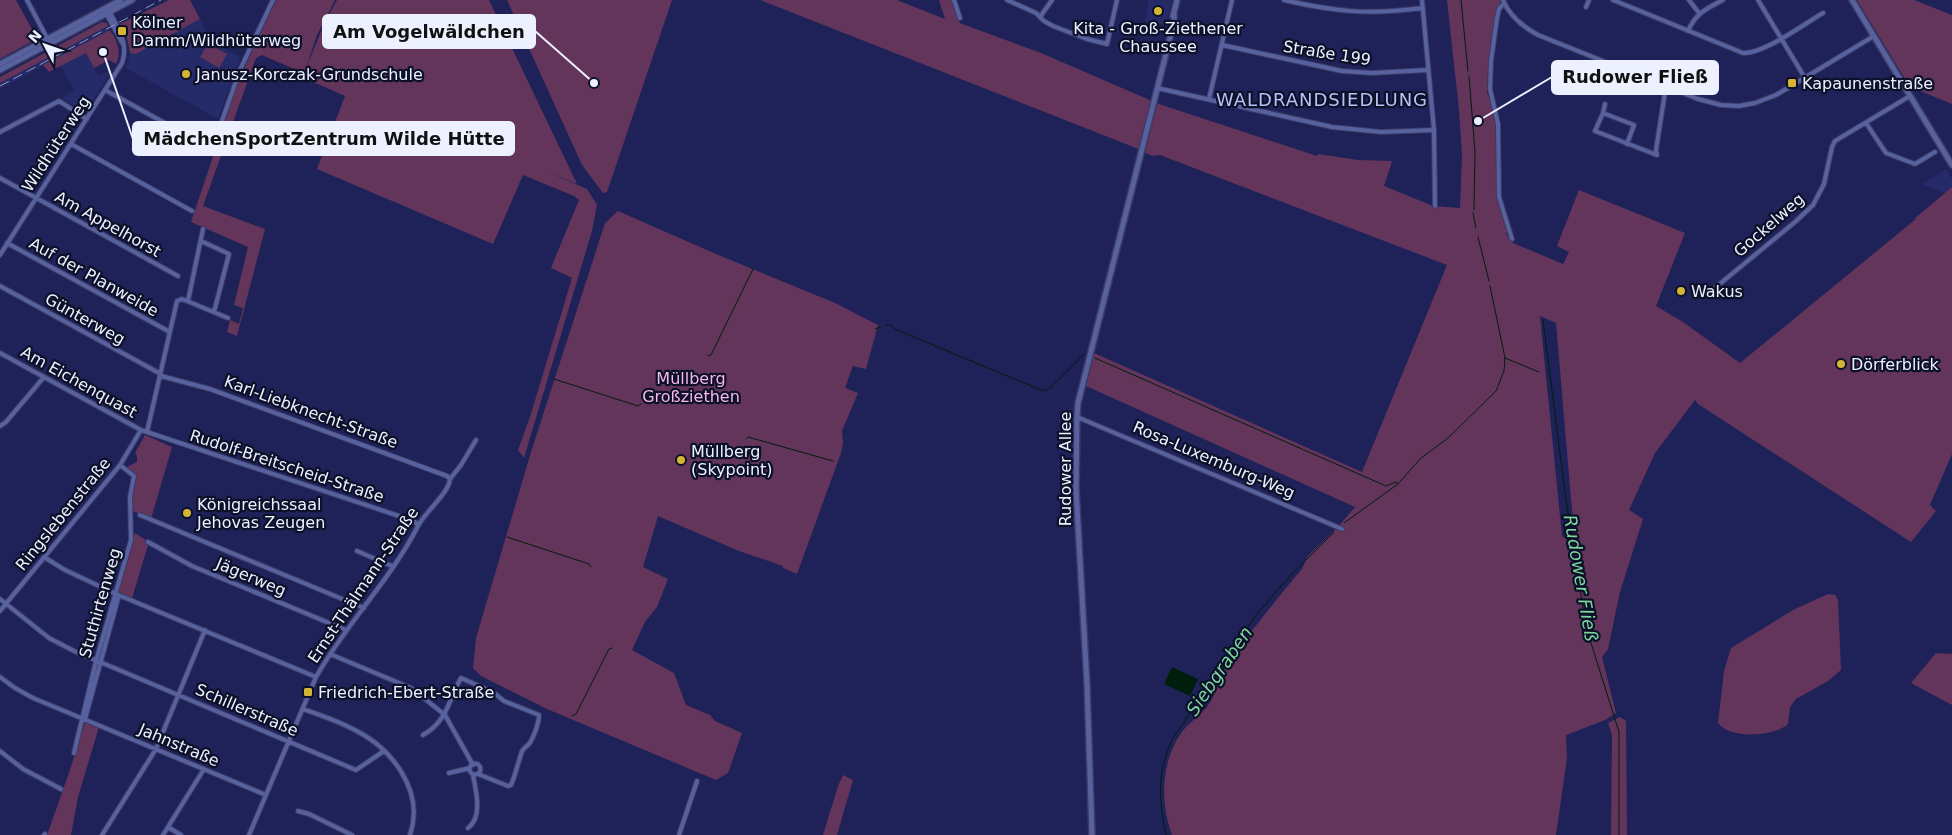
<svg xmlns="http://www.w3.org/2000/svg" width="1952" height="835" font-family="'DejaVu Sans',sans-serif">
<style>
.built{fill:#252a68}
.green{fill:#63355a;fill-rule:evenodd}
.water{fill:#001e0c}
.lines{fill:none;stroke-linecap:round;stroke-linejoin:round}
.stream{stroke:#001e0c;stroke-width:1}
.minor-casing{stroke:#3c3a67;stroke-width:6}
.tertiary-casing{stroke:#3c3a67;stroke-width:8}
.minor{stroke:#56619e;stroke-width:4}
.tertiary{stroke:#56619e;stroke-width:5}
.rail{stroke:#969ab9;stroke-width:1;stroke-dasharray:10 5;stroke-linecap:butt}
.poi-dot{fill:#d4b535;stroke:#0c1028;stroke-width:2}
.labels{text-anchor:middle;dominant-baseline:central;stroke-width:4.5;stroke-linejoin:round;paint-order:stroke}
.poi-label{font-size:16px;fill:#edf1ff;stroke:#0c1028;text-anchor:start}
.street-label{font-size:16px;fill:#edf1ff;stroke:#0c1028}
.park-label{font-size:16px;fill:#f7b8e9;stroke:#0c1028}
.neighbourhood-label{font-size:18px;letter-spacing:1px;fill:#b5c1f7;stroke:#0c1028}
.water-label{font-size:18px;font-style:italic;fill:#7cd69d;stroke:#0c1028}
.leader{fill:none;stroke:#edf1ff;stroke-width:2}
.callout-dot{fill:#edf1ff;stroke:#0c1028;stroke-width:2}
.callout{fill:#edf1ff;stroke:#edf1ff;stroke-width:2}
.callout-label{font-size:18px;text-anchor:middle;font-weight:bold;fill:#111}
</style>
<rect width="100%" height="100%" fill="#1e2258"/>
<path class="built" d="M1149,0H1172L1166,25L1145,21Z
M200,19L213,43L241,57L218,119L126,68L130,53L136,54Z
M108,26L110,30L0,89V83Z
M86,52L98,76L113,69L86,110L82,111L63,99L66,94L74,90L61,66Z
M1946,169L1952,179V187L1945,193L1922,184Z"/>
<path class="green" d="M0,0H16L33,31L38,29L41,34L40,37L0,59Z
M169,0H190L200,19L136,54L130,53L127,38L120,24Z
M276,0H335L317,35L306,68L325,22L337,0H489L577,184L539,168L587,189L597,205L592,231L524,458L518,450L530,417L572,278L551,268L579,200L574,196L523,175L493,244L317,169L345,96L302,77L303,73L262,55L256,58L203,206L265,229L237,336L227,332L230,320L239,324L243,308L234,305L248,247L191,222L238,82Z
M507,0H672L607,192L603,193L582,165Z
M760,0H897L945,19L939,0H953L960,23L965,25L1041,53L1159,104L1317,156L1318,154L1358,160L1392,161L1384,186L1433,206L1460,208L1462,155L1459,110L1447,0H1501L1496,15L1488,69L1487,92L1496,118L1497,190L1498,201L1509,232L1506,234L1513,243L1563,264L1569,252L1557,246L1579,190L1685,233L1656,306L1683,322L1740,363L1916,219L1915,218L1952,187V454L1930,505L1936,511L1911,542L1698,404L1695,400L1655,453L1629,510L1643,519L1620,592L1608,649L1602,657L1616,713L1605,720L1566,735L1567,758L1556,835H1172C1159,800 1161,756 1186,727C1195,718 1206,711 1212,699C1215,693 1214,686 1217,681C1228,660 1244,640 1259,622C1273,604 1287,586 1302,569L1307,557L1337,528L1355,507L1086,386L1094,353L1362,472L1447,265L1160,155L1152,156L1136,148ZM1540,316L1556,323L1575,546L1562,536Z
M1857,0H1914L1952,15V104L1910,87Z
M102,22L107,23L108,26L0,83V77Z
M110,30C117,41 122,51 116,64L109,60L94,68L86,53L49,72L43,65Z
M208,44L227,54L219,68L200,57Z
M618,211L716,254L835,303L878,325L866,369L853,366L845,388L858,393L842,431L843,443L841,453L797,574L783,568V566L739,551L658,516L643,567L668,579L657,607L645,622L632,650L674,673L686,705L710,715L715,721L742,733L728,773L716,780L547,709L481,676L473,668L476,638L531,452L605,223Z
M145,435L172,447L151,519L131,510V499L136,474L127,467L137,462V456L135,453Z
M135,533L149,542L132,598L117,591Z
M1828,594L1835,595L1838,600L1841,670L1828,681L1796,699L1790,707L1788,724C1774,737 1729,739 1718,723L1724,671L1731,648L1793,610Z
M1936,653L1952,654V705L1911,683Z
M1620,717L1626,721L1627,835H1611L1612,735L1608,723Z
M85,722L99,727L78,797L71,835H47L72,764Z
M843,775L853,780L837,835H823L838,786Z"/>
<path class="water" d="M1172,667L1198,679L1190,696L1164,684Z"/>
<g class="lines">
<path class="stream" d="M1461,0L1468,71
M1469,76L1475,152L1474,210
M1473,213L1476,228
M1478,237L1489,281
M1543,320L1565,493L1586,627L1619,732V835
M886,325H891L895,329L1041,390H1046L1051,387L1084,354
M875,329L880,327
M708,356L711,355L753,269
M1095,358L1386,486L1396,482L1398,484
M1505,358L1539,372
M554,379L638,406L641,404
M746,439L748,437L833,461
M1344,523L1398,484L1421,458L1448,438L1496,391L1504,371L1505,358L1490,286
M507,537L589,564L591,567
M572,716L576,714L609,649L612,648
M1166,835C1159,801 1157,772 1172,740L1256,615L1289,577L1334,532"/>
<g class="minor-casing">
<path id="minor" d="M27,0L48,40
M954,0L960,18
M1007,0L1036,13L1044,21L1053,26L1087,39L1107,44L1117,0
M1284,0C1337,12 1368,15 1423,8
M1422,0L1434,130L1435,206
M1503,0C1510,17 1523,27 1538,35L1698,99L1721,105L1739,106L1755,103L1776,95L1874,36
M1613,0L1743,53C1764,54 1804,24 1823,13
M1689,0L1699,13
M1758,0L1805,78
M1504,3L1499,9L1497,18L1491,61L1490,89L1498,124L1499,197L1512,239
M1586,7L1589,0
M106,13L123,44
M1040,17L1052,0
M1688,31C1695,14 1707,8 1723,0
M1222,45L1342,71L1372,73L1428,70
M1157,88L1332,127L1381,132L1434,130
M105,90L212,149L240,70L273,0
M1209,99L1232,0
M1603,113L1605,104
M1866,123L1886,153L1915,164L1935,152
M0,132L59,101L87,119
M71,144L192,211
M1627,144L1634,125L1603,113L1595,131L1657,155L1656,150L1666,86
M0,178L178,276
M201,241L229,254L214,312
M7,243L168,331
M0,255L122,63C129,44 118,28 109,11
M0,286L159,373
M1716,287L1795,222L1813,205L1824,184L1832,147L1835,141L1910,96
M188,301L203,229
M0,353L141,430L414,521L418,525
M161,376L210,389L447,476L450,479
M1077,417L1342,529
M0,426L6,422L44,377
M147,432L177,301L182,299L228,318
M140,515L364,608
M148,542L192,566L346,630
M357,551L392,566
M44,557L65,570L116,594L316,677
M0,599L49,638L74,651L356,770L384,751
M0,611L120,465L141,430
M330,654L411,688L445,715L473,765
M0,677L15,688L33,698L266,795
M303,709C320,715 338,721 353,729C392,748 425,791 410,835
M85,719L119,595
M423,735C447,722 449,699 461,678L493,692L504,701L539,715C539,723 533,740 528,745C526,747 524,748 522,751C518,763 516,773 511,785L508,786L478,774
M0,751L23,769L61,789
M74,753L96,661L131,540L130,497L134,476L120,465
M469.5 769a5.5 5.5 0 1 1 11 0a5.5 5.5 0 1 1-11 0Z
M449,773L470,768
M298,811L309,814L352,835
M168,827L181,835
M468,828C483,817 476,791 473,775
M44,835L45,834
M102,835L156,749L205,630
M163,835L204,769
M249,835L316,677C346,624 391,579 418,526C425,512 449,493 450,479L461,465L476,440
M679,835L697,781"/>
</g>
<g class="tertiary-casing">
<path id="tertiary" d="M1852,0L1952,165
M1173,16L1177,0
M0,64L121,0
M0,70L132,0
M1092,835L1087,684L1076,489L1077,417L1078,403L1174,22V14"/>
</g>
<use href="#minor" class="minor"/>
<use href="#tertiary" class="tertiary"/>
<path class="rail" d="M0,86L161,0"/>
</g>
<g class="poi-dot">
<circle cx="1158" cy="11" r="5"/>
<rect x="117" y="26" width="10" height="10" rx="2.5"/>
<circle cx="186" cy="74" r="5"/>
<rect x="1787" y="78" width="10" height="10" rx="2.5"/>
<circle cx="1681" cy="291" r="5"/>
<circle cx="1841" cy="364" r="5"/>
<circle cx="681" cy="460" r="5"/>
<circle cx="187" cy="513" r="5"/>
<rect x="303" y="687" width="10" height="10" rx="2.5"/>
</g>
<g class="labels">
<g class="poi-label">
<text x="132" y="22">Kölner<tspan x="132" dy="18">Damm/Wildhüterweg</tspan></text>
<text x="1158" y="28" text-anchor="middle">Kita - Groß-Ziethener<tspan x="1158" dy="18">Chaussee</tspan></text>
<text x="196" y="74">Janusz-Korczak-Grundschule</text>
<text x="1802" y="83">Kapaunenstraße</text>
<text x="1691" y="291">Wakus</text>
<text x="1851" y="364">Dörferblick</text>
<text x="691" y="451">Müllberg<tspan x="691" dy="18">(Skypoint)</tspan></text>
<text x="197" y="504">Königreichssaal<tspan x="197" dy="18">Jehovas Zeugen</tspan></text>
<text x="318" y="692">Friedrich-Ebert-Straße</text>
</g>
<g class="street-label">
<text transform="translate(1327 53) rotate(9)">Straße 199</text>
<text transform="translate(56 144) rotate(-57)">Wildhüterweg</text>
<text transform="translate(108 224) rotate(29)">Am Appelhorst</text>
<text transform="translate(1769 225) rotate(-41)">Gockelweg</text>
<text transform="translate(94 277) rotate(29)">Auf der Planweide</text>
<text transform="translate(85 319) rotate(29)">Günterweg</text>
<text transform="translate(79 382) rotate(29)">Am Eichenquast</text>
<text transform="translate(311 412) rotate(20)">Karl-Liebknecht-Straße</text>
<text transform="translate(1214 460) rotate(23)">Rosa-Luxemburg-Weg</text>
<text transform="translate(287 466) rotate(18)">Rudolf-Breitscheid-Straße</text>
<text transform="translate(1065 469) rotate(-90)">Rudower Allee</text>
<text transform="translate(63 514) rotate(-51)">Ringslebenstraße</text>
<text transform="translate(251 577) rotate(23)">Jägerweg</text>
<text transform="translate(363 585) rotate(-56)">Ernst-Thälmann-Straße</text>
<text transform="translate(100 603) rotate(-74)">Stuthirtenweg</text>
<text transform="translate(247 710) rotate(23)">Schillerstraße</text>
<text transform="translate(179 745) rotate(23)">Jahnstraße</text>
</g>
<g class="park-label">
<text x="691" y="378">Müllberg<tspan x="691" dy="18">Großziethen</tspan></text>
</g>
<g class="neighbourhood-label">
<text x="1322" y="99">WALDRANDSIEDLUNG</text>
</g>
<g class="water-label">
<text transform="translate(1581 578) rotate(80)">Rudower Fließ</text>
<text transform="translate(1219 671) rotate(-56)">Siebgraben</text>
</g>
</g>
<path class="leader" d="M594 83L535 31M1478 121L1552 77M103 52L133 139"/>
<g class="callout-dot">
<circle cx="594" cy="83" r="5"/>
<circle cx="1478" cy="121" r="5"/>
<circle cx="103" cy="52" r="5"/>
</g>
<g class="callout">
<rect x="323" y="15" width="212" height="33" rx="5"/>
<rect x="1552" y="61" width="166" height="33" rx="5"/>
<rect x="133" y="122" width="381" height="33" rx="5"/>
</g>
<g class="callout-label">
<text x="429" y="38">Am Vogelwäldchen</text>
<text x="1635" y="83">Rudower Fließ</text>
<text x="324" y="145">MädchenSportZentrum Wilde Hütte</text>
</g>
<g transform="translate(45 45) rotate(311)" stroke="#0c1028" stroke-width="4" paint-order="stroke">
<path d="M0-4L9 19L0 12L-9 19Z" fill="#edf1ff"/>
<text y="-8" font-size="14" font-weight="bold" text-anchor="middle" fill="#edf1ff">N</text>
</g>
</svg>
